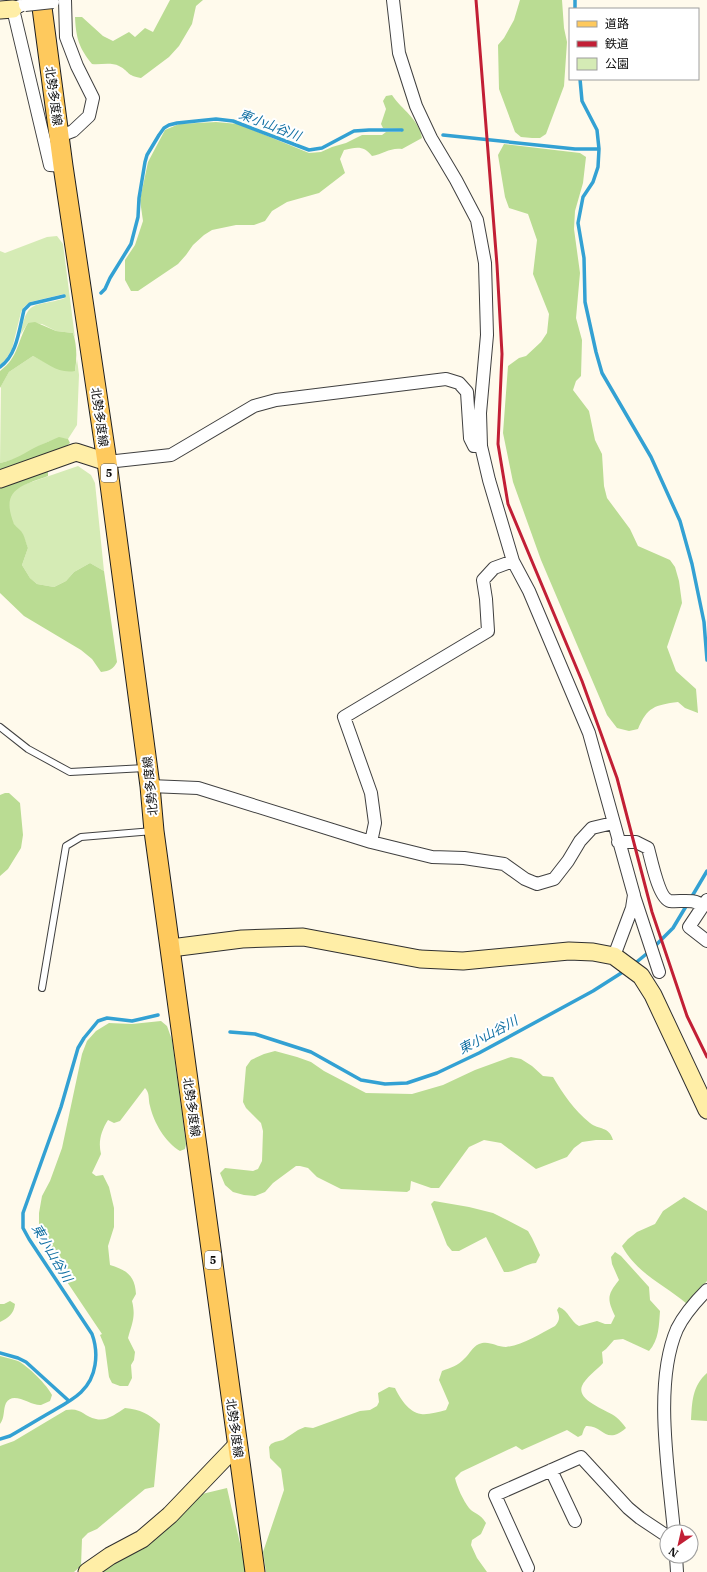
<svg xmlns="http://www.w3.org/2000/svg" width="707" height="1572" font-family="'IBM Plex Serif','Noto Sans JP',serif">
<style>
.green{fill:#d5ebb5}
.forest{fill:#badc93}
.lines{fill:none;stroke-linecap:round;stroke-linejoin:round}
.stream{stroke:#33a1d3;stroke-width:3.5}
.lane-casing{stroke:#404040;stroke-width:8}
.street-casing{stroke:#404040;stroke-width:14}
.secondary-casing{stroke:#2f2f2f;stroke-width:19}
.primary-casing{stroke:#1e1e1e;stroke-width:21}
.lane{stroke:#fff;stroke-width:6}
.street{stroke:#fff;stroke-width:12}
.secondary{stroke:#ffeea7;stroke-width:17}
.primary{stroke:#fec95d;stroke-width:19}
.rail{stroke:#c21f35;stroke-width:3}
.street-bridge-casing{stroke:#404040;stroke-width:14;stroke-linecap:butt}
.street-bridge{stroke:#fff;stroke-width:12}
.labels{text-anchor:middle;dominant-baseline:central;stroke-width:4;stroke-linejoin:round;paint-order:stroke}
.shield{fill:#fff;stroke:#565656;stroke-width:1}
.shield-label{font-size:11px;font-weight:bold;fill:#0d0d0d}
.street-label{font-size:12px;fill:#0d0d0d;stroke:#fff}
.water-label{font-size:13px;font-style:italic;fill:#1170a3;stroke:#fff}
</style>
<rect width="100%" height="100%" fill="#fffaec"/>
<path class="green" d="M57,236L63,244L75,338L73,333L56,331L42,324L28,323L21,334C27,297 36,308 65,298L64,294L30,302L24,307L21,312L12,349L6,359L0,365V251L5,253L47,237Z
M33,356L43,361L75,371L77,359L79,375L77,425L68,439C53,436 40,446 27,453C19,458 9,461 0,463L1,386L9,372Z
M78,466L91,475L95,483L104,571L90,563L74,572L66,581L54,587L37,584L30,578L22,565L28,548L22,533L15,526L7,512L5,499L9,492L20,486Z"/>
<path class="forest" d="M170,0H203L196,6L192,24L179,46L169,57L141,78C127,76 129,71 119,66C111,62 100,65 92,64C79,48 76,38 75,17H82L103,36L113,41L129,32L135,37L145,28L153,32Z
M520,0H562L564,28L567,42L564,86L546,134L540,138H532L521,137L515,132L499,89L498,45L504,38L514,20Z
M392,95C402,110 419,119 422,138L402,149C391,147 383,154 372,156C364,145 356,147 344,150L340,159L345,173L319,193L287,202L272,211L265,221L254,225H236L212,230L204,235L193,245L186,255L178,264L138,291H131L125,280V260L135,245L143,221L140,200L148,162L165,130L179,124L216,122L238,124L309,153L321,152L332,147L346,143L362,135H382L386,132H401L402,129L383,128L381,124L386,109L383,101L386,96Z
M504,144L580,153L586,157L583,183L575,211L574,229L580,273L576,318L582,340L581,376L576,381L573,390L589,411L595,440L602,454L604,486L607,498L630,529L638,546L670,560L675,567L679,581L682,603L667,647L676,671L696,689L698,713L685,708L678,702C655,705 647,707 638,729L629,731L617,728L607,715L541,560L513,482L503,433L508,366L519,358L526,356L541,342L547,333L549,314L533,274L537,240L528,214L509,208L505,197L498,155Z
M35,322L56,331L73,333C77,345 77,358 75,371C58,374 47,363 33,356L9,372L0,388V371C19,357 17,341 28,323Z
M59,437L68,439L70,443L65,447L0,474V463C17,459 24,453 38,446C45,443 52,440 59,437Z
M43,471H48V476C21,486 0,489 14,524C17,528 21,530 23,534C25,538 26,543 28,548L22,565L30,578L37,584L54,587L66,581L74,572L90,563L104,571L117,662C113,669 110,671 101,672L92,659L81,650L24,616L0,593V486Z
M5,793H9L20,803L23,835L21,848L8,869L0,876V795Z
M161,1021L167,1026L172,1040L186,1144L185,1149L180,1151C165,1142 154,1123 150,1106C148,1099 150,1093 145,1088L120,1121L114,1123L108,1120C101,1131 98,1142 101,1154L92,1173L96,1176L103,1175L109,1187L114,1208V1227L108,1246L110,1265C127,1270 135,1276 136,1294L132,1301C136,1317 132,1323 128,1338L135,1352L134,1360L131,1365L132,1378L128,1386H120L112,1383L109,1377L105,1347L100,1335L102,1334L49,1255L43,1240L39,1223V1213L42,1196L50,1181L62,1148L82,1054L87,1041L96,1031L109,1023L132,1024Z
M275,1051L297,1057L311,1062L324,1071L366,1093L412,1094L443,1085L475,1070L511,1057L521,1059L532,1066L543,1076L553,1077C563,1094 574,1110 590,1123C599,1130 609,1126 613,1140H596L582,1142L574,1148L567,1157L536,1169L501,1143L484,1140L469,1147L439,1188H431L411,1181L410,1190L407,1192L341,1189L317,1177L308,1168L300,1166H296L273,1183L265,1192L255,1196L244,1195L233,1192L225,1185L220,1173L225,1168L253,1171L258,1169L262,1161L263,1131L261,1123L246,1108L243,1102L246,1067L251,1060L264,1054Z
M684,1197L707,1211V1281L687,1304C664,1284 638,1275 622,1246L628,1239L637,1232L655,1224L663,1211Z
M434,1201L469,1207L493,1213L505,1219L528,1231L532,1238L540,1255L536,1263C524,1264 516,1273 504,1272L486,1237L459,1251H452L447,1245L431,1204Z
M615,1252L621,1256L649,1287L650,1300L660,1311C659,1325 659,1340 649,1351L623,1339L614,1340L606,1349L602,1352L603,1363C598,1369 585,1378 582,1386C576,1401 608,1410 616,1417C620,1420 623,1424 626,1428C605,1446 604,1425 586,1426L584,1429L582,1435L578,1437L567,1430L522,1450L516,1446L461,1472L455,1478C457,1487 463,1500 469,1508C474,1514 480,1513 486,1523L481,1534L472,1540L471,1545L477,1558L487,1572H266L263,1552L284,1490L281,1469L270,1458L269,1447L271,1444L275,1442L283,1440L298,1430L305,1427L313,1428L360,1411L370,1410L377,1406L379,1402L378,1393L389,1387L395,1388C400,1398 408,1412 421,1414C428,1415 438,1412 446,1410L449,1403L439,1380L442,1371C450,1368 459,1365 464,1359C470,1354 472,1347 479,1344C489,1340 496,1347 506,1347C523,1345 540,1334 555,1326C560,1320 560,1317 557,1310L559,1307C569,1311 570,1321 579,1326L597,1321L605,1324H611L615,1316C607,1299 607,1295 619,1280L612,1264L611,1257Z
M10,1301L15,1304C14,1314 8,1318 0,1322V1304H4Z
M0,1356C6,1358 13,1359 18,1361C28,1366 48,1386 52,1395L50,1401C47,1402 44,1404 41,1405C31,1406 13,1390 6,1403C3,1409 5,1418 0,1424Z
M707,1373V1421L691,1420C692,1403 692,1386 707,1373Z
M125,1408C141,1410 148,1413 160,1424L154,1487L145,1489L97,1529L88,1533L82,1539L81,1566L74,1572H0V1446L14,1441L66,1410C81,1407 83,1416 96,1419C106,1422 117,1413 125,1408Z
M227,1488C233,1516 241,1544 246,1572H99L110,1565L141,1549L157,1536L202,1494Z"/>
<g class="lines">
<path class="stream" d="M575,0V9
M580,79L582,101L597,130L599,149L598,167L593,182L583,197L578,223L584,258L585,302L596,352L602,373L651,457L680,521L692,564L704,622L707,660
M443,135L575,149H599
M101,293L105,289L110,278L131,244L138,217L139,198L145,162L147,155L159,135L164,128L169,125L177,123L216,119L233,121L309,150L322,148L354,131L369,130H402
M0,367C17,355 19,330 24,310L30,304L64,296
M691,898L707,871
M654,947L673,928L688,903
M633,965L650,951
M230,1032L255,1034L311,1052L361,1080L385,1084L407,1083L437,1073L479,1053L593,991L626,970
M0,1353L18,1358L26,1362L69,1401
M0,1439L10,1436C24,1428 37,1420 51,1412C72,1400 91,1391 95,1365C97,1353 96,1345 92,1334L29,1239L23,1228V1213L61,1107L78,1048L84,1038L98,1021L107,1018L132,1021L158,1015"/>
<g class="lane-casing">
<path id="lane" d="M0,727L28,749L70,772L145,768
M42,988L66,846L81,837L153,831"/>
</g>
<g class="street-casing">
<path id="street" d="M393,0L399,53L416,106L431,138L456,180L477,220L485,263L487,335L480,413L481,446L489,480L513,561L529,591L589,733L634,895L632,908L614,956
M20,6L13,9L50,165L63,166
M60,136L73,131L89,116L93,98L77,66L66,37L65,0
M107,462L171,455L254,406L276,400L446,379L459,383L467,392L470,438L474,446H481
M150,786L198,788L371,842L432,857L464,858L504,864L525,879L537,884L554,879L568,861L580,841L592,828L613,823
M371,842L375,823L371,793L344,717L488,631L486,599L483,580L494,568L513,561
M618,842H636L648,848C651,859 659,899 670,901C681,902 694,898 703,906
M634,896L659,972
M707,900L689,927L707,941
M551,1470L575,1521
M674,1532C669,1473 653,1384 677,1329C684,1315 696,1301 707,1290
M676,1556L677,1572
M528,1568L495,1495L581,1457L628,1508L640,1518L667,1536"/>
</g>
<g class="secondary-casing">
<path id="secondary" d="M0,10L13,9
M0,479L76,452L107,462
M171,948L242,939L303,937L420,959L463,961L569,951L593,952L614,956L641,976L653,995L707,1110
M87,1572L110,1556L142,1539L170,1515L237,1445"/>
</g>
<g class="primary-casing">
<path id="primary" d="M41,0L63,166L107,462L150,786L154,831L255,1572"/>
</g>
<use href="#lane" class="lane"/>
<use href="#street" class="street"/>
<use href="#secondary" class="secondary"/>
<use href="#primary" class="primary"/>
<path class="rail" d="M476,0L497,265L502,354L498,444L508,504L582,681L617,778L652,912L687,1016L707,1057"/>
<g class="street-bridge-casing">
<path id="street-bridge" d="M25,5L53,2"/>
</g>
<use href="#street-bridge" class="street-bridge"/>
</g>
<g class="labels">
<g class="shield">
<rect x="101" y="464" width="16" height="18" rx="3"/>
<rect x="205" y="1251" width="16" height="18" rx="3"/>
</g>
<g class="shield-label">
<text x="109" y="473">5</text>
<text x="213" y="1260">5</text>
</g>
<g class="street-label">
<text transform="translate(54 96) rotate(82)">北勢多度線</text>
<text transform="translate(100 417) rotate(82)">北勢多度線</text>
<text transform="translate(150 786) rotate(-96)">北勢多度線</text>
<text transform="translate(192 1107) rotate(82)">北勢多度線</text>
<text transform="translate(235 1428) rotate(82)">北勢多度線</text>
</g>
<g class="water-label">
<text transform="translate(270 125) rotate(21)">東小山谷川</text>
<text transform="translate(488 1035) rotate(-28)">東小山谷川</text>
<text transform="translate(52 1253) rotate(59)">東小山谷川</text>
</g>
</g>
<rect x="569" y="8" width="130" height="72" fill="#ffffff" stroke="#9e9e9e"/>
<rect x="577" y="21" width="20" height="6" fill="#fec95d" stroke="#9e9e9e"/>
<text x="605" y="28" font-size="12" fill="#0d0d0d">道路</text>
<rect x="577" y="41" width="20" height="6" fill="#c21f35" stroke="#9e9e9e"/>
<text x="605" y="48" font-size="12" fill="#0d0d0d">鉄道</text>
<rect x="577" y="58" width="20" height="12" fill="#d5ebb5" stroke="#9e9e9e"/>
<text x="605" y="68" font-size="12" fill="#0d0d0d">公園</text>
<g transform="translate(679 1544) rotate(214)"><circle r="19" fill="#ffffff" stroke="#9e9e9e"/>
<path d="M0-3L7 15L0 10L-7 15Z" fill="#c21f35"/>
<text y="-6" font-size="11" font-weight="bold" text-anchor="middle" fill="#0d0d0d">N</text>
</g>
</svg>
